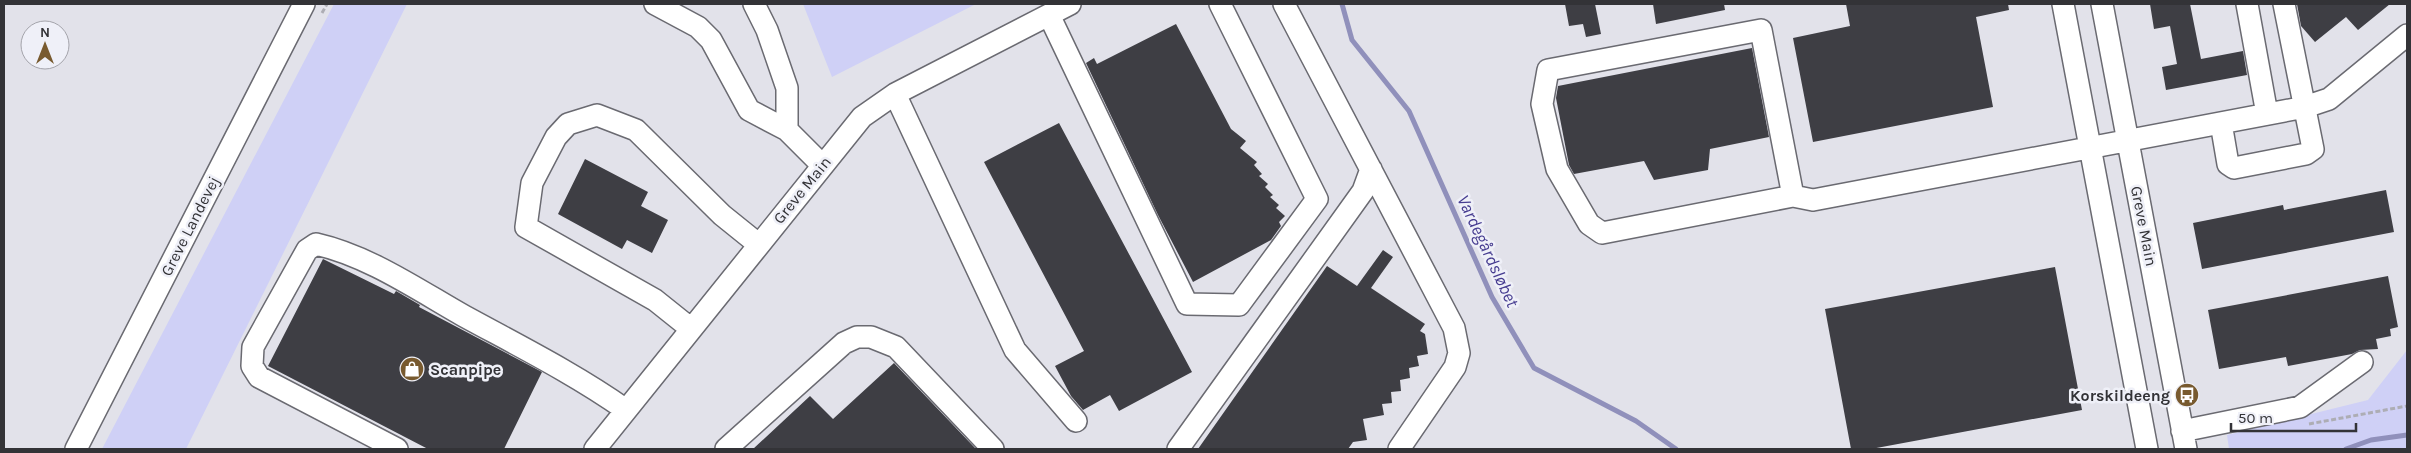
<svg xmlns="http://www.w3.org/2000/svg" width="2411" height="453" font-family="Karla,sans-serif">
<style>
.green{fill:#cfd0f6}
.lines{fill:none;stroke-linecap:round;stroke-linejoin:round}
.stream{stroke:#9090bb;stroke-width:5}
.building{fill:#3e3e44}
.minor-casing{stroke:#6a6a71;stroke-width:24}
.path{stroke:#adadb4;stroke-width:3;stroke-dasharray:5 2.5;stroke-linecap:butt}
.minor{stroke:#fff;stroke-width:21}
.labels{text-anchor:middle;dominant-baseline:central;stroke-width:5;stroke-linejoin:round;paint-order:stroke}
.street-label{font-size:16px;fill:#333337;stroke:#eff0f8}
.poi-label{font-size:16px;font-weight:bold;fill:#333337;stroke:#eff0f8;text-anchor:start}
.water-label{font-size:18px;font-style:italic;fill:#463c90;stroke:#eff0f8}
</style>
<rect width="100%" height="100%" fill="#e2e2ea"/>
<path class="green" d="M334,4H407L186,449H102Z
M803,4H976L832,77Z
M2407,350V449H2229L2227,435L2368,400Z"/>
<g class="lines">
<path class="stream" d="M1342,4L1352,40L1409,111L1492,297L1534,368L1636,421L1676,449
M2346,449L2371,440L2407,435"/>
</g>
<path class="building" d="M1565,4H1595L1601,34L1586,37L1583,24L1569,26Z
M1653,4H1724L1725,10L1656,24Z
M1846,4H2008L2009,10L1976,17L1993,107L1813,142L1793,38L1850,26Z
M2150,4H2190L2201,59L2243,51L2247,75L2166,90L2162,67L2177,64L2170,26L2154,29Z
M2297,4H2390L2358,30L2346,17L2315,42L2301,26Z
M1176,24L1231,129L1246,141L1240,148L1257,162L1254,165L1262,174L1259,176L1268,184L1265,187L1273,195L1270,197L1279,205L1276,208L1285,216L1279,222L1281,226L1271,240L1193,282L1158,215L1086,63L1094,58L1097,64Z
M1752,48L1769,137L1710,149L1708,170L1654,180L1644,161L1574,174L1569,165L1556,98L1558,86Z
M1059,123L1192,372L1119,411L1110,395L1083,410L1071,396L1055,366L1084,351L984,162Z
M585,159L648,192L641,206L668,220L652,253L627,240L622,249L558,214Z
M2386,190L2394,232L2202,269L2193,223L2283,205L2284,210Z
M1383,250L1393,257L1371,288L1425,324L1420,331L1425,334L1428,354L1417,356L1419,366L1409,368L1410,378L1400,380L1401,391L1391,392L1392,403L1382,404L1384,415L1363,419L1367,440L1353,442L1348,449H1198L1327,266L1357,286Z
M323,259L394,294L396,291L420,305L419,307L542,372L504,449H428L268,366Z
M2055,267L2082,410L1871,449H1851L1825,309Z
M2388,276L2398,327L2390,329L2391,336L2376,339L2378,349L2360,350L2352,354L2288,366L2286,357L2219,369L2208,310Z
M894,363L976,449H753L810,396L833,419Z"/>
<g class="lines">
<g class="minor-casing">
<path id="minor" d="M655,4L698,27L711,40L749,110L787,130L822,165
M754,4L767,30L787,88V130
M1284,4L1454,328L1459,353L1455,367L1399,449
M2063,4L2147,449
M2102,4L2186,449
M2247,4L2267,114
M1049,15L1187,304L1239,305L1317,199L1220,4
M1761,30L1793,196L1602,233L1589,224L1557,169L1542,104L1548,70Z
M895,94L1015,350L1076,421
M2221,123L2228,164L2234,168L2306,154L2313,149L2284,4
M1793,196L1813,200L2305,107L2329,99L2407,35
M690,328L655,300L526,227L532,183L556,137L568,124L597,115L636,130L722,215L758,244
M2182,431L2300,407L2362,362
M76,449L304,4
M397,449L259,377L252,366L253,347L307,250L316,244C369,256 418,290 464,316C519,346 575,374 626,410
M595,449L862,117L895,94L1070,4
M726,449L844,343L857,337H871L896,347L993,449
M1178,449L1363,191L1371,169"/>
</g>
<path class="path" d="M322,13L327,4
M2309,424L2407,406"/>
<use href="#minor" class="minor"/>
</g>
<defs>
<g id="shop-disc" transform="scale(1.25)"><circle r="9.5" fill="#785a2f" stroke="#eff0f8"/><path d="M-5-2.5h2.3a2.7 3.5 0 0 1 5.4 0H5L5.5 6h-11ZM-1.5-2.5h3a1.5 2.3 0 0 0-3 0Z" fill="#fff"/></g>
<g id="bus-disc" transform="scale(1.25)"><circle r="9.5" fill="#785a2f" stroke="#eff0f8"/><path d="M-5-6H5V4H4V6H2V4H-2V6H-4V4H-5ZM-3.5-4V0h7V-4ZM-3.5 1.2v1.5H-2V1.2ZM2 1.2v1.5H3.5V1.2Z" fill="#fff"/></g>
</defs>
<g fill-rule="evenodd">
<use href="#shop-disc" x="412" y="369"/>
<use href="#bus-disc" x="2187" y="395"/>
</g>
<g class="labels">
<g class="street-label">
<text transform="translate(802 190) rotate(-51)">Greve Main</text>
<text transform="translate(190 226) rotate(-63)">Greve Landevej</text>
<text transform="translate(2144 226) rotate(79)">Greve Main</text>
</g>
<g class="poi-label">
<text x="430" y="369">Scanpipe</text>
<text x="2170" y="395" text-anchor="end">Korskildeeng</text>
</g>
<g class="water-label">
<text transform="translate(1488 251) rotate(65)">Vardegårdsløbet</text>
</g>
</g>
<rect width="2411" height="453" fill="none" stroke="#333337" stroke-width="10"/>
<g transform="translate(45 45)"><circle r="24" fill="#eff0f8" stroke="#a4a4ab"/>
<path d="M0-4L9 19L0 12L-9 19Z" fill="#785a2f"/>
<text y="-8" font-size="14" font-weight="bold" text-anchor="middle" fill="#333337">N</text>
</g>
<path d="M2231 423v8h125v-8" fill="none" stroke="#333337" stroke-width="2.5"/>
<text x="2238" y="423" font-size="15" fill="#333337" stroke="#eff0f8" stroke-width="4" paint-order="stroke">50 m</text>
</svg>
